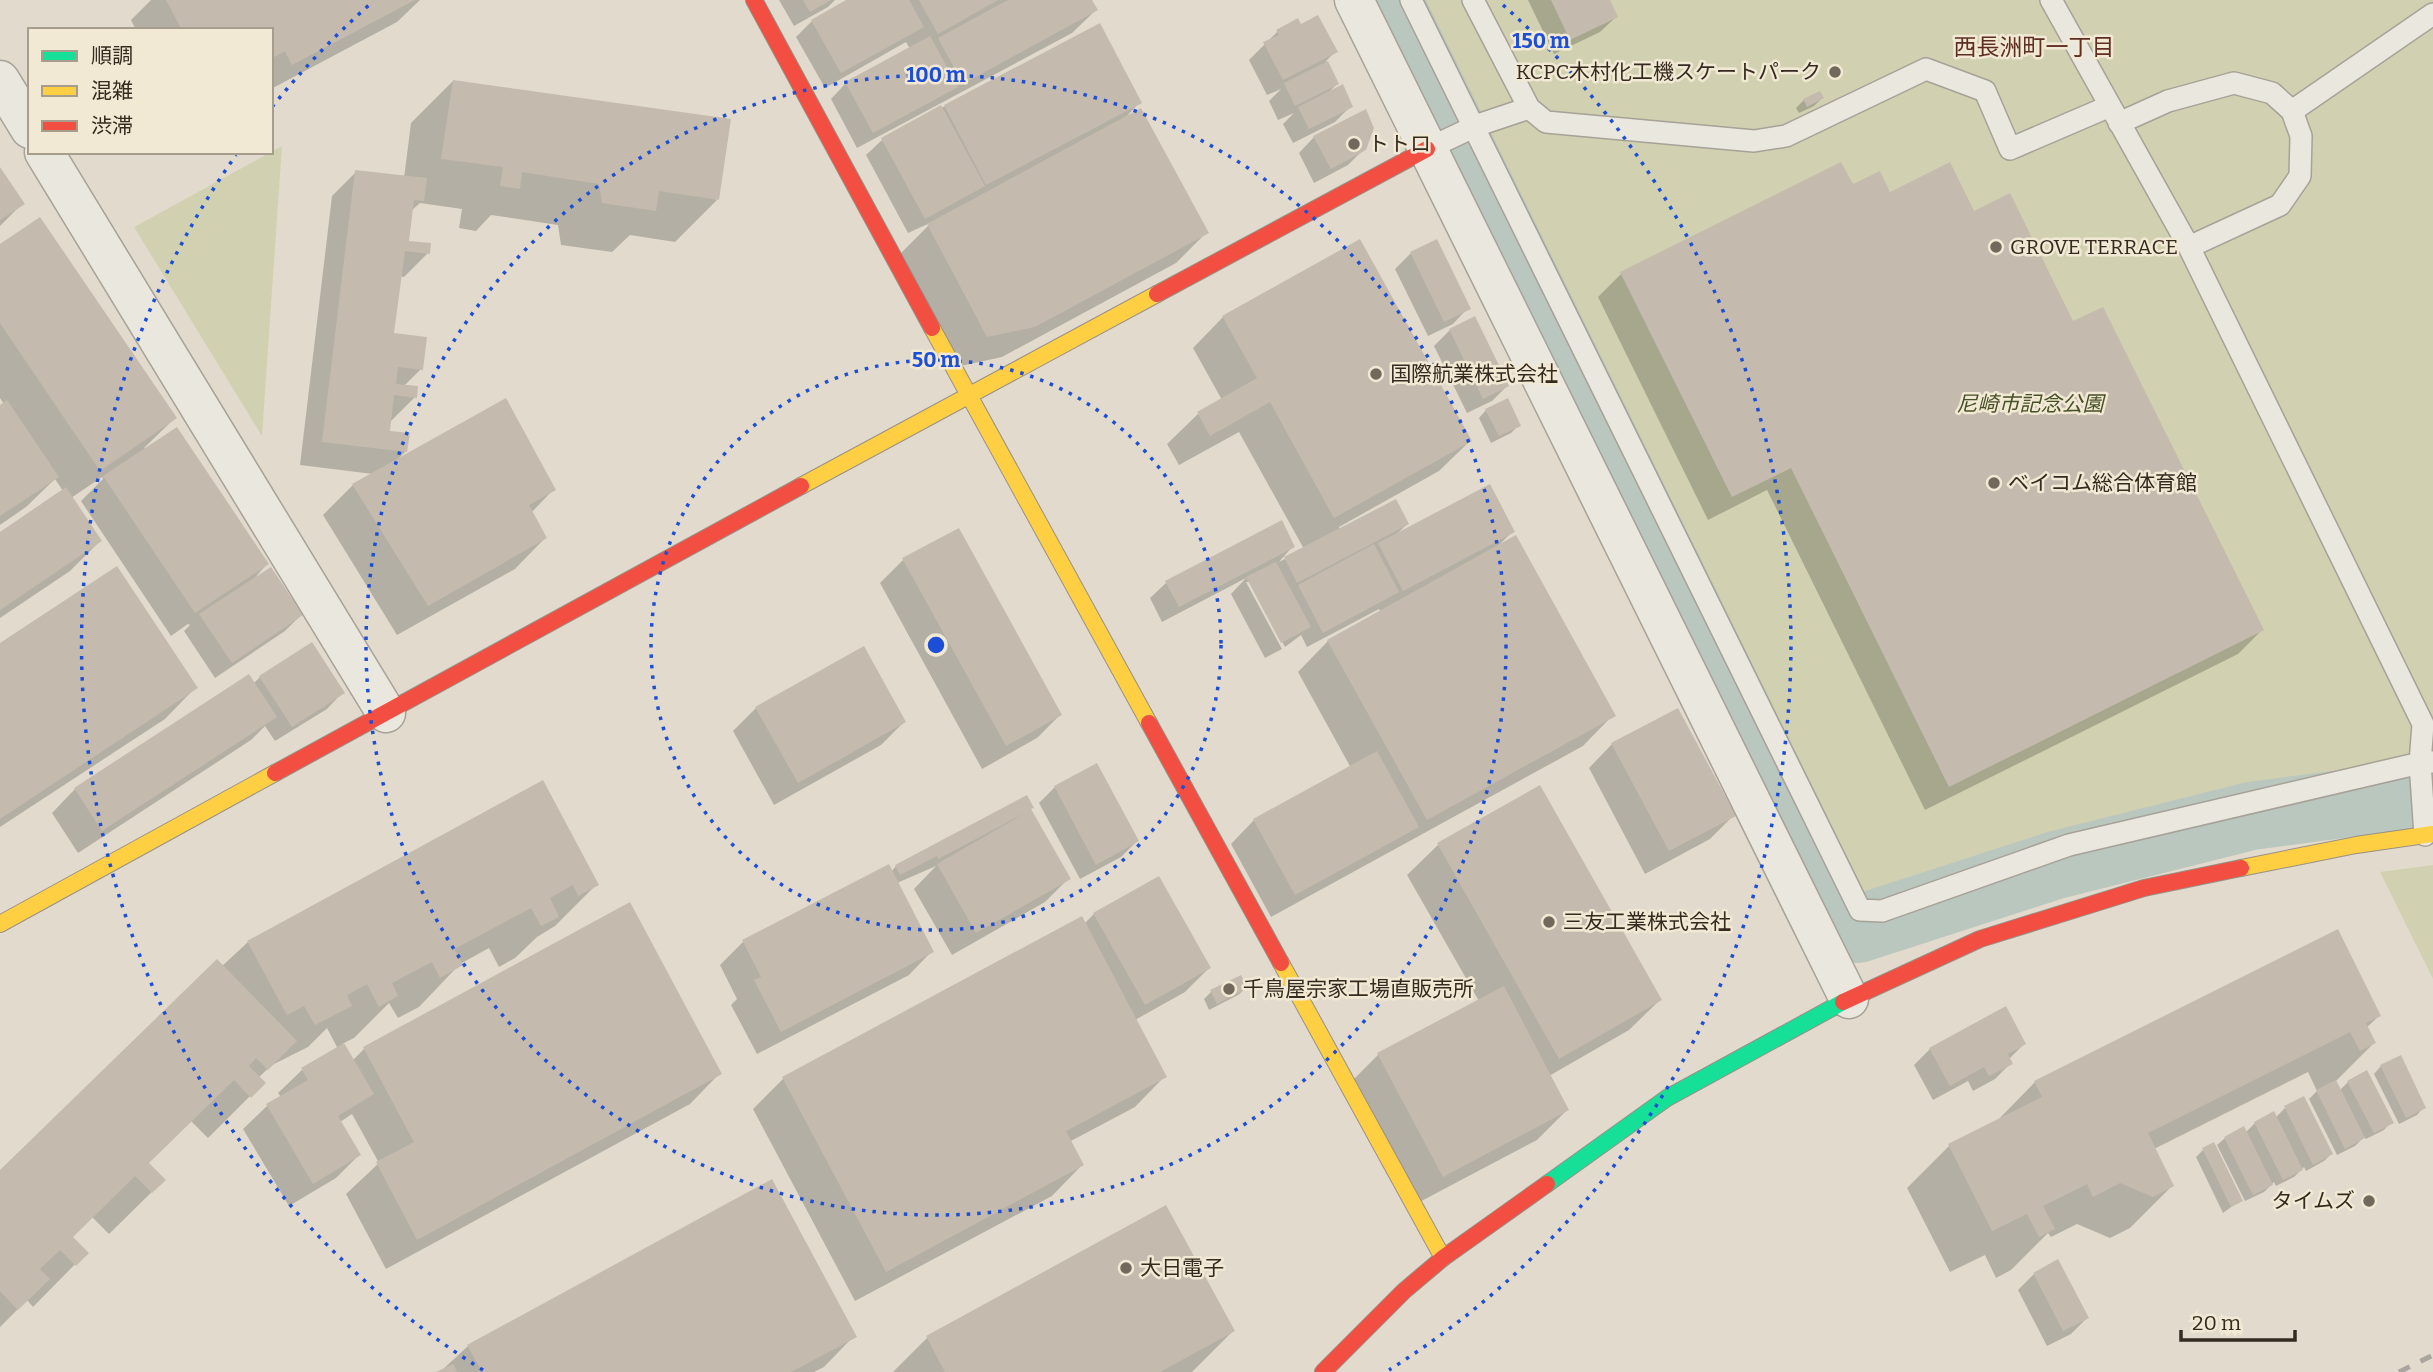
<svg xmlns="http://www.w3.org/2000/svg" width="2433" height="1372" font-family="Bitter,'Noto Sans JP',serif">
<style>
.green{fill:#d1d1b1}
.shadow{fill:#0003}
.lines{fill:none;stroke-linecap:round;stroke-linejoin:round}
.river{stroke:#b9c7be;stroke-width:68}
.building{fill:#c5baae}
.lane-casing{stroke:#a7a197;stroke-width:24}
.street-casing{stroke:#a7a197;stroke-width:41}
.fast-casing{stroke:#979086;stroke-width:18}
.slow-casing{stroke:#979086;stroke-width:18}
.jam-casing{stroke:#979086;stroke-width:18}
.lane{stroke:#eae7df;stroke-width:21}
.street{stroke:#eae7df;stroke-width:38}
.fast{stroke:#16e098;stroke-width:16}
.slow{stroke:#ffcf43;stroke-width:16}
.jam{stroke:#f24e42;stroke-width:16}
.rail{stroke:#aaa59f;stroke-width:5;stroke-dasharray:12 12;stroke-linecap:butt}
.ring{fill:none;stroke:#1d4ed8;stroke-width:3.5;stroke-dasharray:3.5 7}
.poi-dot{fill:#72685c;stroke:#f2e9d4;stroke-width:2.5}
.labels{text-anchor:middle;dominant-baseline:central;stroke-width:5;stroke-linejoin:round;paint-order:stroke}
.poi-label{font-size:21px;fill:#352a1f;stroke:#f2e9d4;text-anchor:start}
.park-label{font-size:21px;font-style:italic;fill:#475028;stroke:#f2e9d4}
.neighbourhood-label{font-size:23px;fill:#5e2e22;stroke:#f2e9d4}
.centre{fill:#1d4ed8;stroke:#f2e9d4;stroke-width:3.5}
.ring-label{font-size:21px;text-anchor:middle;font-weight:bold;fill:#1d4ed8;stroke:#f2e9d4;stroke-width:5;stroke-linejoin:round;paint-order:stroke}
</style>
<rect width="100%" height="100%" fill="#e2dbcd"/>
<path class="green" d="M1396,0H2433V802C2412,806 2391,812 2370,815C2341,819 2310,817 2280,822C2137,847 1995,888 1861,943L1846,933L1833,915L1809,870L1635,519L1563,364L1548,313L1516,248L1482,167L1447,94L1427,61Z
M282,146L262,436L134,227Z
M2433,865V979L2380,872Z"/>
<path class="shadow" d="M151,0H420L397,22L271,89V30H136L131,20Z
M779,0H835L828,7L794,26Z
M850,0H1090L1096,10L1072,33L857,148L831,99L846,83L910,49L906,42L825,88L796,37L812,21Z
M1528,0H1608L1616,17L1600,32L1554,54Z
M1300,26L1335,52L1326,61L1337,84L1328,93L1351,106L1335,122L1293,143L1283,124L1294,113L1278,120L1269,101L1281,89L1267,95L1249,60L1277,32Z
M453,81L717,200L675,242L630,235L612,252L561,245L558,225L491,215L476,231L459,228L462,209L420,203L411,211L407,242L428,253L404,277L400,276L392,335L421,369L404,386L415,397L391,421H389L388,432L406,451L398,459L553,490L531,513L545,538L515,569L397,635L323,515L353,485L373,474L300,465L332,196L356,172L404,178L411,123Z
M1822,98L1814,106L1799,113L1796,108L1804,100Z
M1139,103L1125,118L1206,233L1176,263L1002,357L956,367L898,256L932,222L908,233L866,155L882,140L945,106Z
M1314,137L1364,149L1348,165L1314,183L1299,153Z
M0,170L22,204L0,226Z
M1852,187L1974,214L2262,630L2238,654L1925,810L1767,490L1708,520L1598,297L1621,274Z
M0,247L175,418L144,448L267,564L252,581L301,615L285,631L215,678L184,631L190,625L188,624L171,636L81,501L103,479L102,477L71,498L100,541L70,571L0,618V534L63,491L55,479L26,507L0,525V407L4,404L0,398Z
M1411,253L1468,308L1453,324L1428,336L1395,269Z
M1223,317L1470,441L1439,471L1339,527L1340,530L1407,524L1397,534L1513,531L1499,545L1613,715L1583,746L1271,917L1231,844L1254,820L1351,768L1298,672L1328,641L1381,612L1379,609L1307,647L1301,635L1285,647L1250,582H1246L1282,649L1265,658L1231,594L1246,578L1162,622L1150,598L1166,583L1281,522L1293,546L1279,562L1304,549L1239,432L1179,465L1167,444L1198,414L1222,400L1193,348Z
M1450,330L1507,386L1492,401L1467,413L1434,346Z
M1486,410L1519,425L1511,433L1491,443L1479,418Z
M903,560L1060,715L1037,738L982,769L880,583Z
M0,645L195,688L165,719L0,827Z
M260,677L342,693L327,709L275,741L265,726L251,740L78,853L52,813L75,789L253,684Z
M756,708L904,722L881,745L774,805L733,731Z
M1612,744L1733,816L1710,839L1645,874L1589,768Z
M1096,765L1137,841L1121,857L1080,879L1039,803L1055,787Z
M542,782L597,884L555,926L537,937L515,958L499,967L489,948L460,964L419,1007L398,1018L389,1003L354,1038L342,1044L352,1061L364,1049L720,1073L690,1104L386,1269L346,1194L379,1163L352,1114L340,1122L359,1155L336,1178L289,1206L243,1129L267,1106L281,1097L278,1093L302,1070L338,1049L327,1028L308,1047L272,1065L258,1078L263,1083L208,1138L191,1121L147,1164L164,1180L109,1234L92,1217L71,1238L86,1253L33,1307L27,1300L0,1327V1172L248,942Z
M1539,787L1660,1000L1629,1030L1549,1076L1567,1110L1537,1140L1412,1206L1348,1085L1378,1055L1479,1001L1407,875L1438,845Z
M1030,810L1069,878L1045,902L952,955L914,889L936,866L897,883L932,951L909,975L757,1054L731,1005L737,999L720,965L743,942L891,872L896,866Z
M1094,914L1209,968L1185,992L1135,1020L1165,1076L1135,1107L1069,1142L1082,1165L1052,1196L855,1301L753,1109L783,1079L1084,924Z
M1246,988L1238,995L1209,1010L1204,999L1211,992Z
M2379,1016L2366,1028L2374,1043L2335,1082L2339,1091L2348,1082L2391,1122L2384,1130L2366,1139L2364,1137L2355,1146L2337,1155L2309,1099L2317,1091L2308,1072L2154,1149L2172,1186L2130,1228L2110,1238L2077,1224L2051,1237L2048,1233L2011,1270L1996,1278L1985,1255L1950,1272L1907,1188L1949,1146L1995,1123L2035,1082Z
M2024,1044L2009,1059L2011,1063L1995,1079L1973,1091L1968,1081L1933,1100L1914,1065L1930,1049Z
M2381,1066L2424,1107L2417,1115L2399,1124L2374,1074Z
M2285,1108L2331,1154L2324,1161L2306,1171L2304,1167L2294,1177L2276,1186L2274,1182L2264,1192L2245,1201L2217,1145L2225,1138L2245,1133L2255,1123L2275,1118Z
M2203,1150L2241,1200L2223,1213L2196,1157Z
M2034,1274L2087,1318L2071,1334L2047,1346L2018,1290Z
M1233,1331L1192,1372H893L927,1338Z
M854,1336L824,1367L814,1372H440L468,1346Z"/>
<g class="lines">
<path class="river" d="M1388,0L1843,925L1858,929L2056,865L2251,816L2433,792"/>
</g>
<path class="building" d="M166,0H415L292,65L285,51L271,59V30H182Z
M803,0H831L810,12Z
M846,0H909L924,27L841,73L811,20Z
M919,0H998L938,34Z
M1008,0H1092L1098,10L963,84L938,38Z
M1551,0H1610L1618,17L1570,40Z
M1318,15L1338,52L1283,80L1263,42L1279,35L1276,30L1298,18L1301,24Z
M1100,23L1142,103L986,185L944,105Z
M930,36L958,87L873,133L845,82Z
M1328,61L1339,84L1295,106L1284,83Z
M453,80L731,119L719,200L659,191L656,211L602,203L599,184L522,172L520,189L500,186L503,167L441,159Z
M1343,84L1353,107L1309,129L1298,107Z
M1820,91L1824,98L1807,107L1803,99Z
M941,105L985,186L925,219L881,138Z
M1141,108L1209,233L1035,327L987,337L927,224Z
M1366,109L1374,128L1366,150L1331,169L1313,136Z
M1841,162L1853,184L1880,171L1890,192L1950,162L1974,211L2010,193L2073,321L2103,307L2264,630L1949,787L1791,468L1732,497L1620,272Z
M0,167L25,204L0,220Z
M355,170L427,178L424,201L414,200L409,241L431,243L430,254L405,251L394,333L427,337L423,370L398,367L396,384L418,386L417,398L394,395L390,431L410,433L407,452L322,442Z
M40,217L177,418L100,471L0,323V244Z
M1360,239L1472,441L1334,518L1270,402L1210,436L1197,412L1257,378L1222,316Z
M1437,239L1471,309L1444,322L1410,252Z
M1475,316L1509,386L1483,399L1449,329Z
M506,398L556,490L529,505L547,538L428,606L352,484Z
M1508,398L1521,426L1499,436L1485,409Z
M7,400L59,477L0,516V405Z
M177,427L269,564L195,613L103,476Z
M1490,484L1515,532L1403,591L1378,543Z
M66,487L102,541L0,610V532Z
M1396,499L1409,524L1297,583L1284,557Z
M1282,520L1295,547L1179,607L1165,581Z
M959,528L1062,715L1006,746L902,558Z
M1516,535L1616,716L1427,820L1327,640Z
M1374,544L1399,592L1323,633L1298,585Z
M1276,562L1311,627L1281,643L1246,577Z
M117,566L198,688L0,819V643Z
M271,567L303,615L232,663L199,614Z
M312,642L345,693L292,727L259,676Z
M864,646L906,722L798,783L755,707Z
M249,674L277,717L102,831L74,788Z
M1678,708L1736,816L1669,851L1611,743Z
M1377,751L1419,827L1295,895L1253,819Z
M1097,763L1139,841L1096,865L1054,786Z
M543,780L599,885L578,896L573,885L550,898L559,917L541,926L531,908L454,949L463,965L440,978L432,962L392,983L398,996L379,1007L367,984L347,995L352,1006L315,1025L304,1006L287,1015L247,941Z
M1540,785L1662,1000L1559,1059L1437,843Z
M1027,795L1034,808L1031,809L1071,879L976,933L937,864L1027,812L938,859L937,856L900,875L895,865Z
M889,864L934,952L781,1032L754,980L761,977L742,940Z
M1159,876L1211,968L1145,1005L1093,913Z
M630,902L722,1074L417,1240L376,1162L414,1142L363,1047Z
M1082,916L1167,1077L1066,1131L1084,1165L886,1272L782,1077Z
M2338,929L2381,1016L2366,1023L2376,1043L2360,1051L2350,1032L2148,1133L2174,1186L2153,1197L2120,1183L2093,1197L2087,1184L2043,1206L2055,1229L2039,1237L2027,1214L1992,1231L1948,1144L2042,1097L2034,1081Z
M217,959L297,1041L268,1070L256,1058L249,1066L266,1083L251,1098L234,1080L149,1163L166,1180L152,1193L135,1176L73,1237L89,1253L76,1266L60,1250L40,1269L50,1279L18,1310L0,1291V1170Z
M1241,975L1248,988L1217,1004L1210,990Z
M1504,986L1569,1110L1443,1177L1377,1053Z
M2006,1006L2026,1044L2008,1054L2013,1064L1989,1076L1984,1067L1950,1086L1929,1048Z
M344,1043L374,1094L338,1116L361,1155L313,1184L266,1104L308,1080L301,1068Z
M2401,1055L2426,1108L2406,1118L2380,1065Z
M2367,1070L2394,1123L2374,1133L2347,1081Z
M2336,1080L2365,1138L2345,1149L2316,1090Z
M2304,1096L2333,1154L2313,1165L2284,1106Z
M2274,1111L2303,1170L2283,1180L2254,1122Z
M2244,1126L2273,1185L2253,1195L2224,1137Z
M2214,1142L2243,1201L2231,1207L2202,1148Z
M772,1179L857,1337L791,1372H482L467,1345Z
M1166,1205L1235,1331L1160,1372H945L926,1336Z
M2058,1259L2089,1318L2063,1331L2033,1273Z
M453,1364L457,1372H436Z"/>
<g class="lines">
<g class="lane-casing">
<path id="lane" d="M1411,0L1860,910L1882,911L2069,845L2420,763L2433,762
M1473,0L1529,108L1546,122L1754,141L1786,136L1926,69L1985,91L2010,149L2110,106
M2051,0L2189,247
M2119,123L2168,101L2234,83L2272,93L2292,111
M1427,149L1478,125L1529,108
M2425,835L2420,763L2423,724L2189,247L2280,205L2300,176L2301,136L2292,111L2433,14"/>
</g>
<g class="street-casing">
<path id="street" d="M1354,0L1849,999
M0,80L30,129
M44,152L386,713"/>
</g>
<g class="fast-casing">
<path id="fast" d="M1547,1184L1667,1098L1843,1002"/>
</g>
<g class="slow-casing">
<path id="slow" d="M932,328L1149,723
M801,486L1157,294
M2241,868L2356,845L2433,834
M0,924L275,773
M1281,963L1443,1258"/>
</g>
<g class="jam-casing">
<path id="jam" d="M754,0L932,328
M1157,294L1427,149
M1149,723L1281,963
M275,773L801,486
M1843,1002L1980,939L2144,888L2241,868
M1323,1372L1404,1291L1443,1258L1547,1184"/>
</g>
<use href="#lane" class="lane"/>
<use href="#street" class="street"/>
<use href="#fast" class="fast"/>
<use href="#slow" class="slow"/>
<use href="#jam" class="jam"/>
<path class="rail" d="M2399,1372L2433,1355"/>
</g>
<g class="ring">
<circle cx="936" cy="645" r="285"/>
<circle cx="936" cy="645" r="570"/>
<path d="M483 1370A855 855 0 0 1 236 155M272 107A855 855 0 0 1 369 5M1503 5A855 855 0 0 1 1389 1370"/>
</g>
<g class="poi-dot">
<circle cx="1835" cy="72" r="7"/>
<circle cx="1354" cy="144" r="7"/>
<circle cx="1996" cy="247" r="7"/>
<circle cx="1376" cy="374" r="7"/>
<circle cx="1994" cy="483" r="7"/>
<circle cx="1549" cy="922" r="7"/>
<circle cx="1229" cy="989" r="7"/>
<circle cx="2369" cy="1201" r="7"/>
<circle cx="1126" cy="1268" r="7"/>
</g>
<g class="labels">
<g class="poi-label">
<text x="1821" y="72" text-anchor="end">KCPC木村化工機スケートパーク</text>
<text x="1368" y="144">トトロ</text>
<text x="2010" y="247">GROVE TERRACE</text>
<text x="1390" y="374">国際航業株式会社</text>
<text x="2008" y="483">ベイコム総合体育館</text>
<text x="1563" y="922">三友工業株式会社</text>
<text x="1243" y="989">千鳥屋宗家工場直販売所</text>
<text x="2355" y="1201" text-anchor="end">タイムズ</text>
<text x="1140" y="1268">大日電子</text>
</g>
<g class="park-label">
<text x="2030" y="404">尼崎市記念公園</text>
</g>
<g class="neighbourhood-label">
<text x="2034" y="47">西長洲町一丁目</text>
</g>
</g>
<circle cx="936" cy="645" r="10" class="centre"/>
<g class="ring-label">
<text x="1541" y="48">150 m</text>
<text x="936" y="82">100 m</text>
<text x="936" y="367">50 m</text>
</g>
<rect x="28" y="28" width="245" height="126" fill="#f2e9d4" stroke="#a69d8c" stroke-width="2"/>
<rect x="42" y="51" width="35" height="10" fill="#16e098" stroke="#a69d8c" stroke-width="2"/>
<text x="91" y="63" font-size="21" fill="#352a1f">順調</text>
<rect x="42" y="86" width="35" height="10" fill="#ffcf43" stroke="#a69d8c" stroke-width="2"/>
<text x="91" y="98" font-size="21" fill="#352a1f">混雑</text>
<rect x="42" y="121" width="35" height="10" fill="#f24e42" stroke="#a69d8c" stroke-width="2"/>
<text x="91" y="133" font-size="21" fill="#352a1f">渋滞</text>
<path d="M2181 1330v10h114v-10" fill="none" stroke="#352a1f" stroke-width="3.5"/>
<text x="2192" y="1330" font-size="21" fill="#352a1f" stroke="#f2e9d4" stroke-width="5" paint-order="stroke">20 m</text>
</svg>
